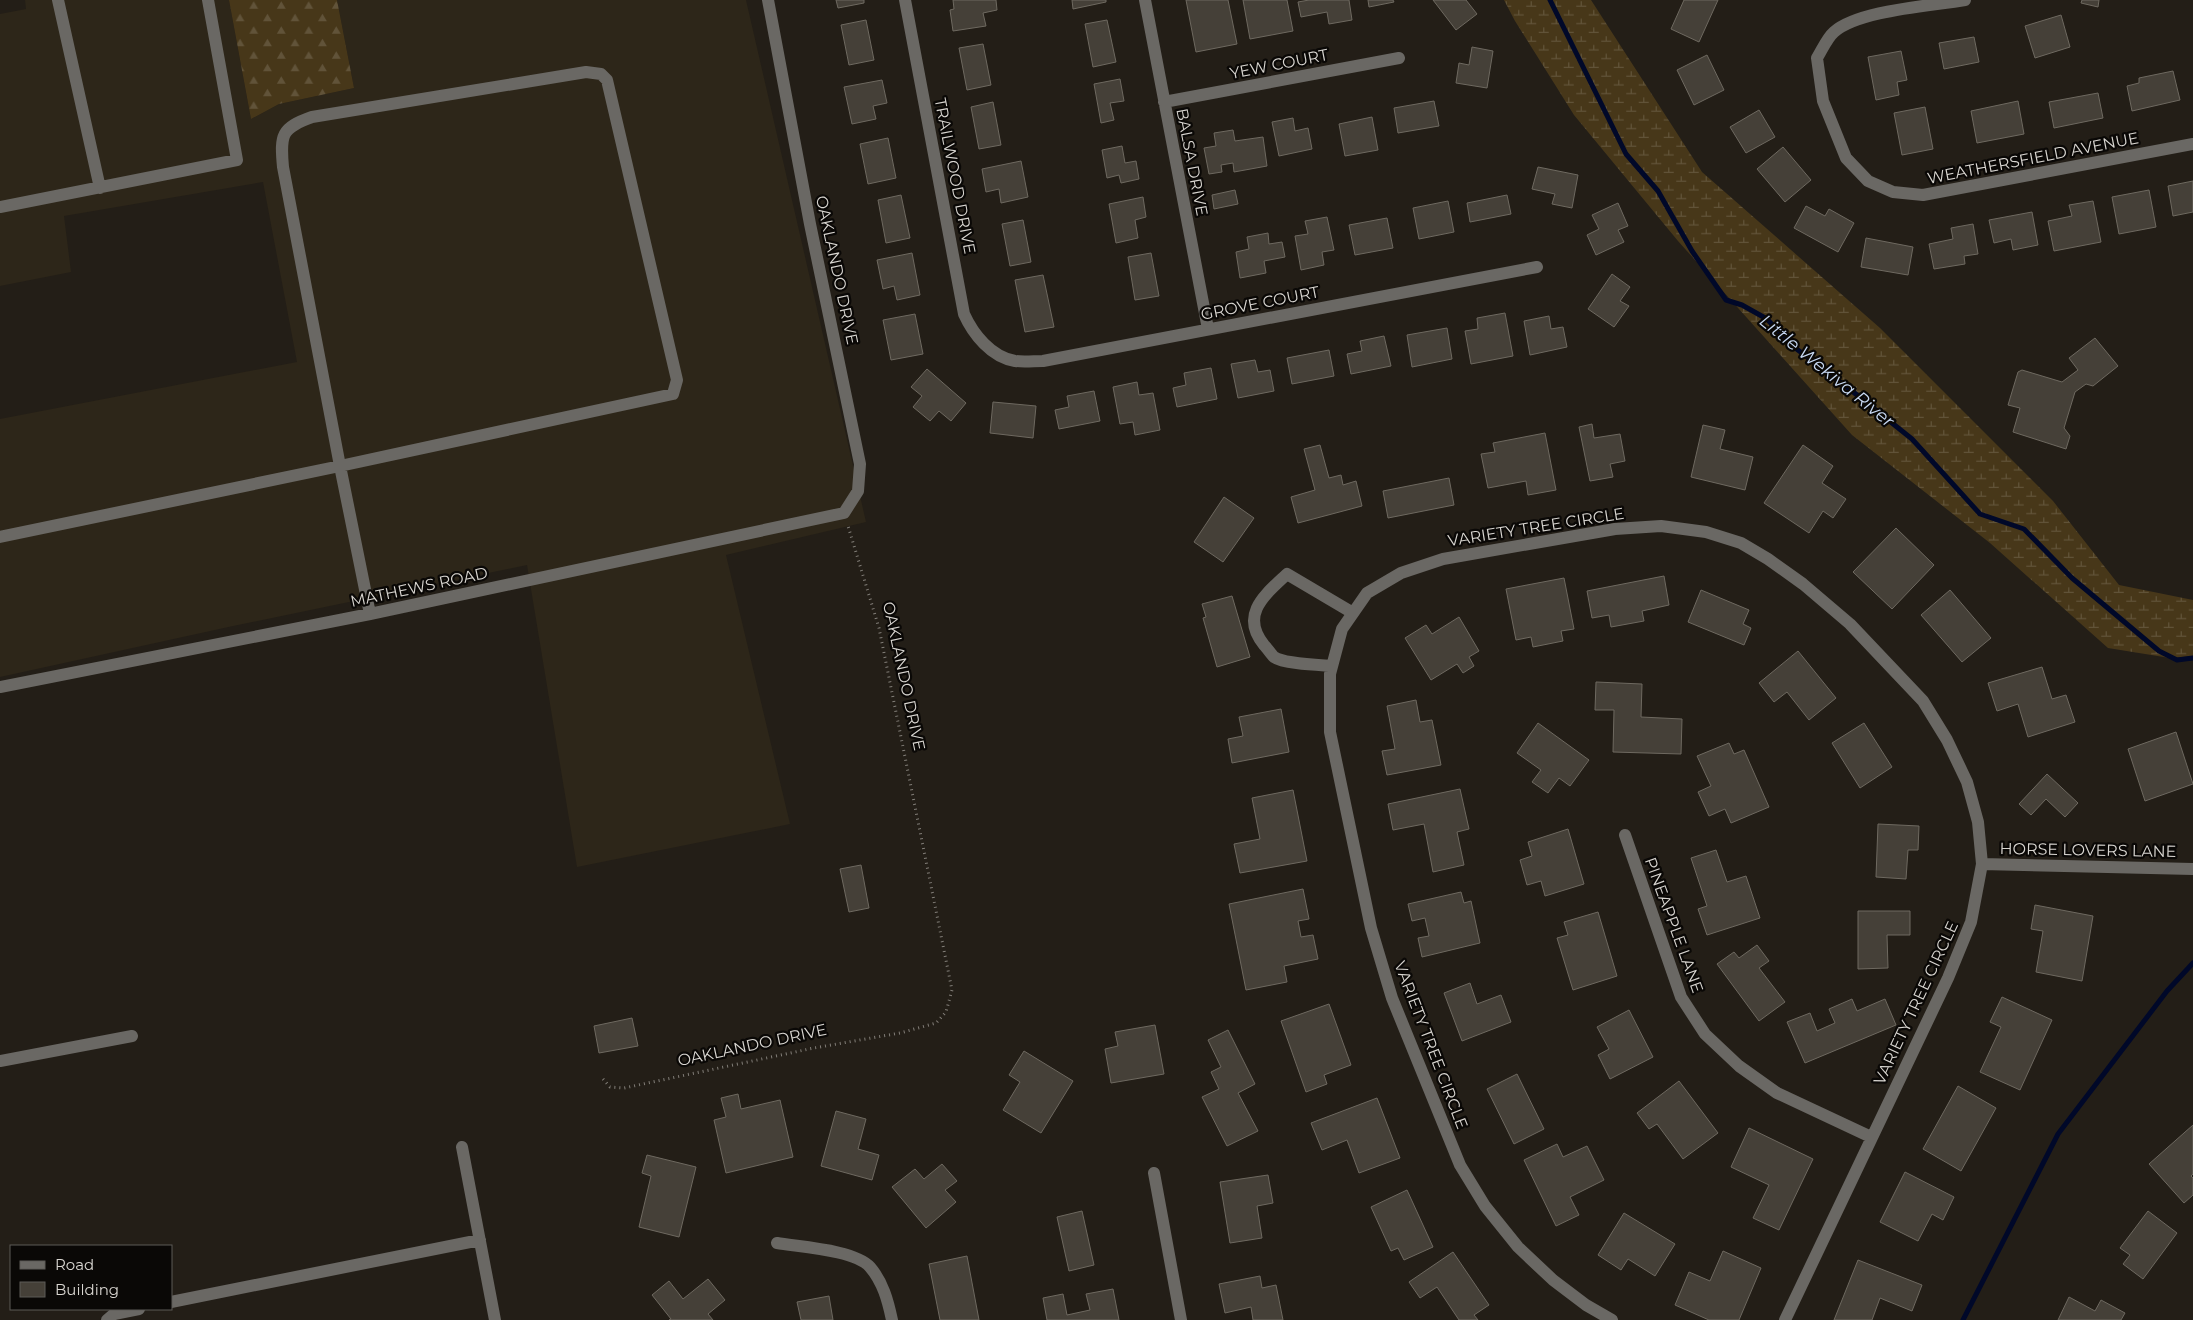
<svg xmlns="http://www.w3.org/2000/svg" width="2193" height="1320" font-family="Montserrat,sans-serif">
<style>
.built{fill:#2d2619}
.forest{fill:url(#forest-firs)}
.wetland{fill:url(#wetland-marsh)}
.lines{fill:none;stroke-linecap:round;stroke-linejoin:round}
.stream{stroke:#000829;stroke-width:5}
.building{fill:#454038;stroke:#6e6960}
.path{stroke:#827e78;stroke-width:3;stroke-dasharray:1 4;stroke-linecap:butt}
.minor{stroke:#6a6864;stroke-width:12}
.labels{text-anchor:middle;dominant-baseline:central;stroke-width:4.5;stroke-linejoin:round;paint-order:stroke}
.street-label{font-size:16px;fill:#d9d6d1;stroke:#0a0806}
.water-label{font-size:18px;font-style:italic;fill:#c7d8f2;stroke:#0a0806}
</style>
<defs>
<pattern id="forest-firs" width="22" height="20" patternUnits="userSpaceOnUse" patternTransform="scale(1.25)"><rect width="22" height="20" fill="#473719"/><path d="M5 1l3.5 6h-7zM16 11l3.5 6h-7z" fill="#615339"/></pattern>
<pattern id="wetland-marsh" width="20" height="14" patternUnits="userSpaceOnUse" patternTransform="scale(1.25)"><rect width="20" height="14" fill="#473719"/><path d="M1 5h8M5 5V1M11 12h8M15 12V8" fill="none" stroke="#615339"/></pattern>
</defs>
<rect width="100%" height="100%" fill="#231e17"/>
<path class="built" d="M25,0H229L251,119L279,104L354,88L337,0H746L866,522L726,555L790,824L577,867L527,565L233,626L0,677V419L297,362L263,182L64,216L71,272L0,286V14L26,9Z"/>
<path class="forest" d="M229,0H337L354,88L279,104L251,119Z"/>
<path class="wetland" d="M1504,0H1591L1702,172L1880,328L2053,501L2119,585L2193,600V656L2170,658L2108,648L1990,543L1852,435L1678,241L1574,115L1515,21Z"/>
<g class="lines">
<path class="stream" d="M1550,0L1626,154L1658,191L1692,251L1726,300L1742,305L1767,319L1790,344L1852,391L1912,439L1980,514L2024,529L2072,578L2159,651L2177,660L2193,658
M1963,1320L2058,1134L2167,991L2193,963"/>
</g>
<path class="building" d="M836,0H864V3L838,8Z
M953,0H996L997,10L983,13L986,26L953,31L950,10L954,9Z
M1072,0H1106V2L1073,9Z
M1186,0H1228L1237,44L1196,52Z
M1243,0H1287L1293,31L1250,39Z
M1309,0H1349L1352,20L1329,24L1327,12L1301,17L1298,2Z
M1368,0H1393L1394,2L1369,7Z
M1433,0H1466L1477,14L1456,30Z
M1684,0H1718L1699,42L1671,29Z
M2082,0H2099L2098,7L2081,3Z
M2061,15L2070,47L2035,58L2025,26Z
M866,20L874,60L849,65L841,25Z
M1107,20L1116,62L1093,67L1085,24Z
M1974,37L1979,62L1944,69L1939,43Z
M983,44L991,85L967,90L959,48Z
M1472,47L1493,51L1487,88L1456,83L1459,63L1469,65Z
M1901,51L1907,80L1897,82L1899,95L1876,100L1868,57Z
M1707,55L1724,90L1694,105L1677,70Z
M2173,71L2180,100L2132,111L2127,86L2139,83V78Z
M1120,79L1124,101L1110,103L1114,120L1101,123L1094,84Z
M882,80L887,103L873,106L876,119L852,124L844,87Z
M2098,93L2103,118L2054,128L2049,102Z
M1434,101L1439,126L1398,133L1394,108Z
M2018,101L2024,134L1977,143L1971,111Z
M993,102L1001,145L979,149L971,107Z
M1925,107L1933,149L1902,155L1894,113Z
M1759,110L1775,137L1746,153L1730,127Z
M1372,117L1378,150L1345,156L1339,124Z
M1293,118L1295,131L1308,128L1312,149L1279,156L1272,122Z
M1233,130L1235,141L1263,137L1267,166L1234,172L1233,163L1221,165L1222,172L1209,174L1204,148L1216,146L1214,133Z
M888,138L896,178L868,184L860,144Z
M1122,146L1125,163L1136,161L1139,179L1121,183L1119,175L1107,178L1102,150Z
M1783,147L1811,180L1785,202L1757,169Z
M1021,161L1028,197L1001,203L999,189L986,192L982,169Z
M1538,167L1578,175L1572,208L1552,204L1555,194L1532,189Z
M2193,181V212L2173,216L2168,186Z
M1235,190L1238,204L1214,209L1212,195Z
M2149,190L2156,227L2119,234L2112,197Z
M901,195L910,238L886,243L878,200Z
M1507,195L1511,214L1470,222L1467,203Z
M1143,197L1146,217L1135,220L1138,238L1116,243L1109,204Z
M1448,201L1454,232L1419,239L1413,208Z
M2093,201L2101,242L2054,251L2048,221L2072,216L2069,205Z
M1618,203L1628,226L1618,230L1624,242L1596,255L1587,235L1599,229L1592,215Z
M1806,206L1825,216L1829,209L1854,223L1838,252L1794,228Z
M2032,212L2038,245L2013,250L2011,239L1994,243L1989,220Z
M1327,217L1334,250L1322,252L1324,265L1301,270L1295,236L1308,234L1305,221Z
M1387,218L1393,248L1355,255L1349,225Z
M1023,220L1031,262L1010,266L1002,224Z
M1973,224L1978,254L1964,256L1965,264L1934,269L1929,244L1953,239L1951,228Z
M1268,233L1269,244L1282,242L1285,257L1264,261L1266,273L1240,278L1236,252L1249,249L1247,237Z
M1866,238L1913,247L1908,275L1861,267Z
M912,253L920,295L897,300L894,286L883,289L877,260Z
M1151,253L1159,296L1135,300L1128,257Z
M1612,274L1630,287L1620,301L1629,306L1614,327L1588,309Z
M1043,275L1054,327L1025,332L1015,280Z
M1505,313L1513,356L1471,364L1465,331L1478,329L1477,318Z
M915,314L923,354L891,360L883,320Z
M1549,316L1551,329L1563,327L1567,347L1530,355L1524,321Z
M1447,328L1452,359L1412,367L1407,335Z
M1384,336L1391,366L1351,374L1347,354L1362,351L1360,341Z
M2095,338L2118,366L2093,386L2086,384L2075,392L2064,428L2070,436L2066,449L2013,432L2020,408L2008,405L2018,372L2022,370L2062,382L2078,370L2069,358Z
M1329,350L1334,376L1292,384L1287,358Z
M1255,360L1258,372L1270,370L1274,391L1238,398L1231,364Z
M1211,368L1217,399L1177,407L1173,388L1186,385L1184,373Z
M927,369L966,403L951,421L939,411L930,421L913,407L922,396L911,387Z
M1137,382L1139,395L1153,393L1160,430L1135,435L1133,422L1120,424L1113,387Z
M1094,391L1100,421L1059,429L1055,410L1069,407L1067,396Z
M993,402L1036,406L1033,438L990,433Z
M1592,424L1594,438L1620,434L1625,461L1610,464L1613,477L1590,481L1579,427Z
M1703,425L1725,430L1720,449L1753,457L1745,490L1691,477Z
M1545,433L1556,490L1528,495L1526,481L1488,488L1481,454L1495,452L1493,443Z
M1320,445L1329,478L1341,475L1343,485L1356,481L1362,506L1298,523L1291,497L1315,490L1304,449Z
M1803,445L1833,466L1822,483L1846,499L1833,518L1823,511L1809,533L1764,503Z
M1449,478L1454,505L1388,518L1383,491Z
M1224,497L1254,518L1223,562L1194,542Z
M1896,528L1934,565L1892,609L1853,572Z
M1664,576L1669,605L1642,611L1644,621L1611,627L1609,615L1592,618L1587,591Z
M1564,578L1574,629L1561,631L1563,641L1533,647L1531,637L1516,640L1506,589Z
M1701,590L1749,610L1743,624L1751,628L1744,645L1688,622Z
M1950,590L1991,638L1962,662L1921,615Z
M1232,596L1250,657L1217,667L1203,618L1206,617L1202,604Z
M1459,617L1479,651L1469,657L1474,666L1463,673L1457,664L1431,680L1405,638L1426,625L1432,634Z
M1798,651L1836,698L1809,720L1787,692L1774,702L1759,683Z
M2042,667L2052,699L2066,695L2075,722L2028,737L2018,704L1997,711L1988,683Z
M1596,682L1642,684L1641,717L1682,719L1681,754L1613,752L1614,710H1595Z
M1416,700L1420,722L1432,720L1441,765L1387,775L1382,751L1395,749L1387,706Z
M1281,709L1289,752L1232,763L1228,739L1243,736L1239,717Z
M1538,723L1589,760L1570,786L1559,778L1548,793L1532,782L1541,770L1517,753Z
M1864,723L1892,767L1860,788L1832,743Z
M2176,732L2193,784L2145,801L2128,749Z
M1729,743L1734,754L1744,750L1769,807L1731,823L1725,809L1709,816L1698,792L1711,786L1697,756Z
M2047,774L2078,803L2065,817L2046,799L2031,815L2019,804Z
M1460,789L1469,829L1457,832L1464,865L1433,872L1424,824L1393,830L1388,804Z
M1293,790L1307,861L1240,873L1234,844L1260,839L1252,798Z
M1878,824L1919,826L1918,850H1908L1906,879L1876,877Z
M1568,829L1584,884L1545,896L1541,881L1527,885L1520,860L1532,856L1528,842Z
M1716,850L1727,882L1746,876L1760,918L1707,935L1698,909L1707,906L1691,858Z
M861,865L869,908L849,912L840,869Z
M1303,889L1309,919L1298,921L1301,937L1313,935L1318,959L1284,966L1287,982L1246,990L1229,904Z
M1461,892L1464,903L1471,901L1480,943L1422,957L1418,938L1429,936L1425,918L1412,921L1408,904Z
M2035,905L2093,916L2082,981L2036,972L2043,931L2031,929Z
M1858,911H1910V935H1887L1888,968L1858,969Z
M1598,912L1617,976L1573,990L1557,938L1568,935L1564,922Z
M1757,945L1769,961L1759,968L1785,1002L1759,1021L1717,964L1734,952L1739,958Z
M1470,983L1477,1004L1501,995L1511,1022L1462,1041L1444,993Z
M2002,997L2052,1020L2020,1090L1980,1072L2001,1027L1990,1022Z
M1852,999L1857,1011L1885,999L1896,1025L1805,1063L1787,1022L1810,1013L1817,1031L1835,1023L1829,1009Z
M1329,1004L1351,1065L1324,1075L1327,1084L1306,1092L1281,1021Z
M1629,1010L1653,1057L1610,1079L1598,1055L1609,1049L1597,1027Z
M632,1018L638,1046L599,1053L594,1026Z
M1155,1025L1164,1074L1111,1083L1105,1049L1118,1046L1115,1032Z
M1228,1030L1255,1084L1238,1093L1258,1131L1227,1146L1202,1097L1219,1089L1211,1072L1221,1067L1208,1040Z
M1024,1051L1073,1081L1041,1133L1003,1110L1020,1082L1009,1075Z
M1517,1074L1544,1129L1514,1144L1487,1089Z
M1679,1081L1718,1133L1683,1159L1657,1124L1649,1129L1637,1113Z
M1958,1086L1996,1108L1961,1171L1923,1149Z
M738,1094L741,1109L780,1100L793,1157L726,1173L714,1120L726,1117L721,1098Z
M1377,1098L1400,1158L1359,1173L1347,1140L1322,1150L1311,1123Z
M836,1111L866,1119L858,1149L879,1155L872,1180L821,1166Z
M2193,1125V1174L2191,1176L2193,1178V1195L2184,1203L2149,1164Z
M1749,1128L1813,1159L1779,1230L1753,1218L1769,1185L1731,1167Z
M1557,1144L1563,1157L1587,1146L1604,1180L1570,1197L1579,1215L1556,1226L1524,1160Z
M647,1155L696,1167L679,1237L639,1227L651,1176L642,1173Z
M942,1164L957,1181L945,1190L956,1202L926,1228L892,1187L915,1169L924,1179Z
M1905,1172L1954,1197L1943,1220L1932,1214L1918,1241L1880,1222Z
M1268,1175L1273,1203L1257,1206L1262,1238L1230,1243L1220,1182Z
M1407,1190L1433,1247L1404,1260L1398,1248L1391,1251L1371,1207Z
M1082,1211L1094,1265L1069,1271L1057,1217Z
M2148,1211L2177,1233L2143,1279L2123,1264L2130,1255L2120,1248Z
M1624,1213L1675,1244L1655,1276L1628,1259L1621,1270L1598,1255Z
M1723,1251L1761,1268L1739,1320H1709L1675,1305L1689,1272L1710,1281Z
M1453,1252L1489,1305L1474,1315L1478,1320H1459L1437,1287L1420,1298L1409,1282Z
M967,1256L979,1320H940L929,1264Z
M1858,1260L1922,1285L1912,1311L1880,1298L1872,1320H1834Z
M1260,1276L1262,1288L1276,1285L1283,1320H1253L1251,1307L1225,1313L1219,1284Z
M708,1279L725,1300L708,1314L713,1320H669L671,1319L652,1295L669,1281L683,1299Z
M1113,1289L1119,1320H1047L1043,1298L1063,1294L1067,1315L1090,1310L1086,1294Z
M829,1296L833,1320H801L797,1302Z
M2069,1297L2095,1311L2101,1300L2125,1313L2121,1320H2058Z"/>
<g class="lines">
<path class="path" d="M603,1079L610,1087L624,1088L814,1048L900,1033L936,1023L946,1012L952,990L879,628L848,526"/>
<path class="minor" d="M58,0L100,188
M905,0L964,314C973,334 991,357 1015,361C1024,362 1034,361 1043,361L1537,267
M1145,0L1208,329
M1965,0C1932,6 1859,10 1834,32C1827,38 1822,50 1817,58L1823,101L1846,158L1868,181L1893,192L1923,195L2193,144
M586,72L601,74L607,80L677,380L673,394L340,466L283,167C280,135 281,128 312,117Z
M1164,102L1399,58
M0,207L237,160L208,0
M0,537L340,466L370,614
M1332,666C1319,665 1284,664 1274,657C1271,654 1267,648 1264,645C1239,614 1266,594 1287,574L1353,613
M0,687L370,614L844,513L858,491L860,464L810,224L768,0
M1625,835L1681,997L1705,1034L1739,1066L1777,1093L1871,1137
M1982,864L2193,869
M0,1061L132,1036
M462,1147L495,1320
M1154,1173L1181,1320
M777,1243C800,1247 855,1250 870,1267C883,1282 888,1301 892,1320
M171,1302L480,1240
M107,1320L114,1314L139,1309
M1612,1320L1586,1305L1553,1280L1518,1247L1485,1206L1460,1165L1392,998L1371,928L1330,732V674L1342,629L1367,593L1401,573L1443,559L1615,529L1661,526L1706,532L1741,543L1768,559L1803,584L1850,624L1923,701L1947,740L1967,782L1978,822L1982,864L1971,922L1948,978L1785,1320"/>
</g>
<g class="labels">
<g class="street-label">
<text transform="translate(1279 64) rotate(-11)">YEW COURT</text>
<text transform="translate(2033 158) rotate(-11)">WEATHERSFIELD AVENUE</text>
<text transform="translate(1192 162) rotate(79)">BALSA DRIVE</text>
<text transform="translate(955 176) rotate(79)">TRAILWOOD DRIVE</text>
<text transform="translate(837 270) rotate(78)">OAKLANDO DRIVE</text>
<text transform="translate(1260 303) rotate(-11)">GROVE COURT</text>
<text transform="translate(1536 527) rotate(-9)">VARIETY TREE CIRCLE</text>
<text transform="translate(419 587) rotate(-12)">MATHEWS ROAD</text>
<text transform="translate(904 676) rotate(78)">OAKLANDO DRIVE</text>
<text transform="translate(2088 850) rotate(1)">HORSE LOVERS LANE</text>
<text transform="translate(1674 925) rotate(70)">PINEAPPLE LANE</text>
<text transform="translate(1916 1003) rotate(-65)">VARIETY TREE CIRCLE</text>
<text transform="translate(752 1045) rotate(-12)">OAKLANDO DRIVE</text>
<text transform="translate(1431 1045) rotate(69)">VARIETY TREE CIRCLE</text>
</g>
<g class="water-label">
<text transform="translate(1827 371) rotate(39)">Little Wekiva River</text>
</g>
</g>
<rect x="10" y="1245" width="162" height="65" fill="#0a0806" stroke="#5d5a57"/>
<rect x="20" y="1261" width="25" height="8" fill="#6a6864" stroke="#5d5a57"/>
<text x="55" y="1270" font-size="15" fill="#d9d6d1">Road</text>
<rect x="20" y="1282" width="25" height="15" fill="#454038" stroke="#5d5a57"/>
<text x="55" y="1295" font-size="15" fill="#d9d6d1">Building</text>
</svg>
